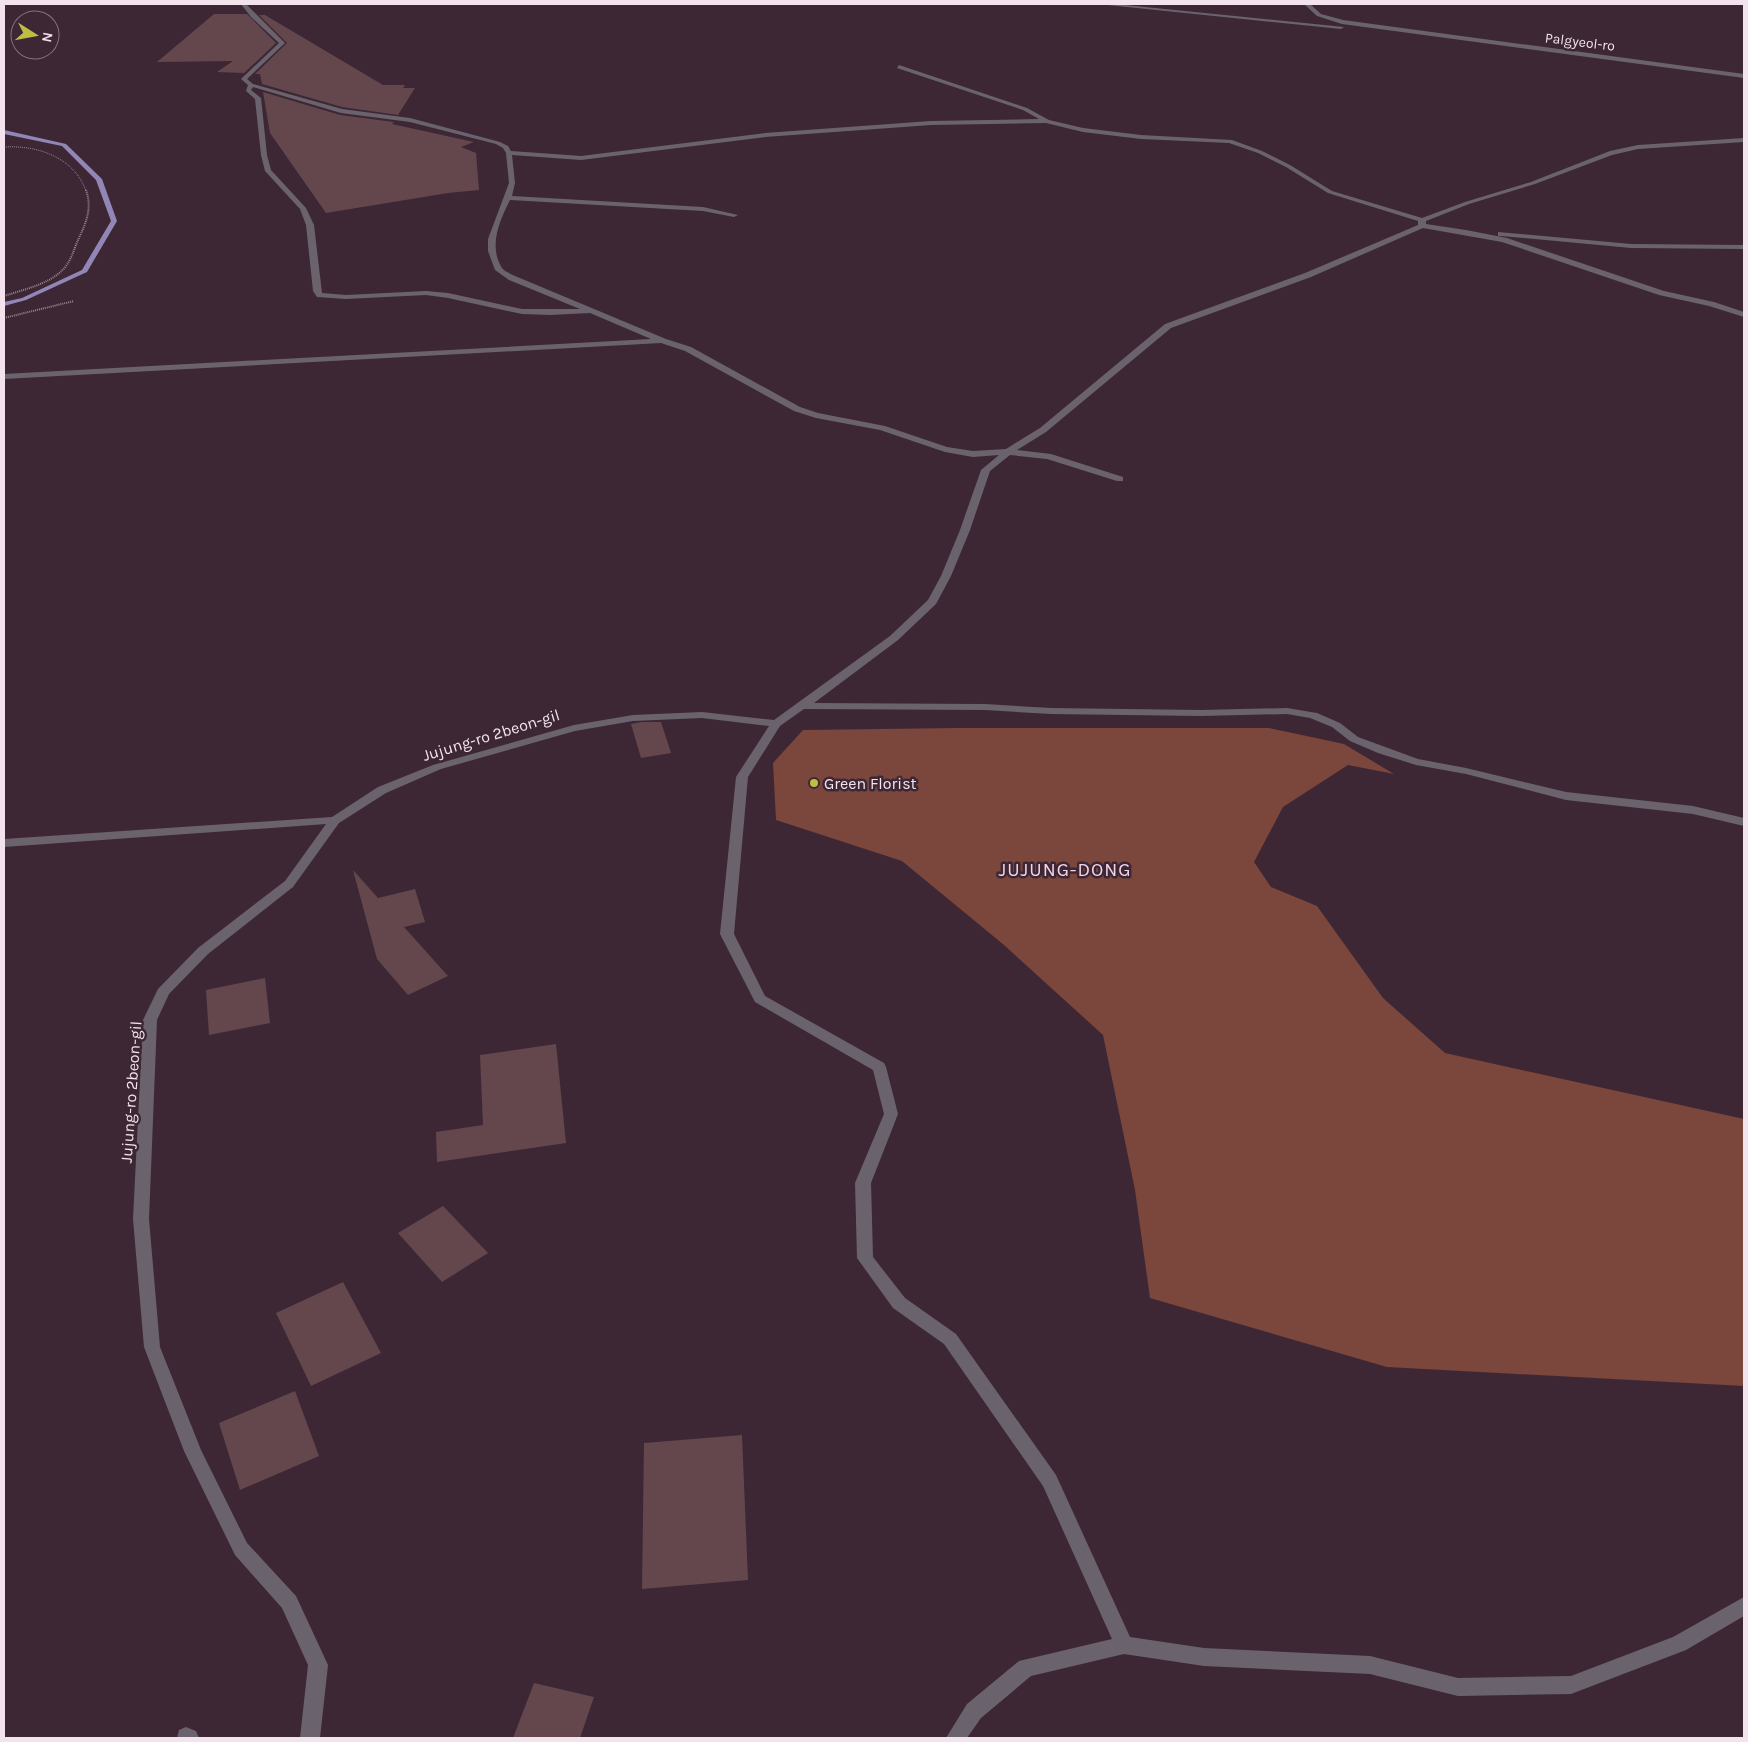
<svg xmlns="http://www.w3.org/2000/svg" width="1748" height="1742" font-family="Karla,sans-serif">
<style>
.green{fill:#7b463b}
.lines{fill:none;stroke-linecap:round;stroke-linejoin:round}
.stream{fill:#9286b7;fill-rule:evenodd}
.building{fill:#63474c}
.path-far1{stroke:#9a8793;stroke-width:1;stroke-dasharray:1 1;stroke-linecap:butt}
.path{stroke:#9a8793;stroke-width:2;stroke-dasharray:1 1;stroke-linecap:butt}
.minor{fill:#6a636d;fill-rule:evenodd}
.poi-dot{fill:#bebf42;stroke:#3d2735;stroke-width:2}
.labels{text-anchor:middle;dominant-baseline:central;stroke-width:5;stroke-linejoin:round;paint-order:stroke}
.far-street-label{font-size:14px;fill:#f2e3ec;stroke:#3d2735}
.street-label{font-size:16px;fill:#f2e3ec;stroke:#3d2735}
.poi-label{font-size:16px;fill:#f2e3ec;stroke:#3d2735;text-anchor:start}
.quarter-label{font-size:19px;letter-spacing:1px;fill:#f2d5e7;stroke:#3d2735}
</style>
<rect width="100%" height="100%" fill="#3d2735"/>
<path class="green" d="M957,728H1269L1344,744L1394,774L1348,765L1283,807L1254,862L1271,887L1317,906L1383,998L1445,1053L1744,1119V1386L1387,1367L1150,1298L1135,1190L1103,1035L1004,945L902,861L776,820L773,763L803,730Z"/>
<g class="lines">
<path class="stream" d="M4,130L66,144L102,179L117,221L87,272L26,300L4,306V302L22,298L82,270L111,221L96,180L62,146L4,134Z"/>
</g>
<path class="building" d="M214,14H247L276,43L244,73L217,72L233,61L157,62Z
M259,15H265L383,85H405L403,88H415L398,115L342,107L262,84L260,74H255L287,43Z
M263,92L340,115L394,122L392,124L474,142L461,147L476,153L479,190L448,193L326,213L270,133Z
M642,722H661L671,753L641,758L631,724Z
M353,870L378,898L415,889L425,922L404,927L448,976L408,995L377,959Z
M265,978L270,1023L209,1035L206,990Z
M556,1044L566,1143L437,1162L436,1132L483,1125L480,1055Z
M443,1206L488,1253L442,1282L398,1233Z
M343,1282L381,1353L311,1386L276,1313Z
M295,1391L319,1456L240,1490L219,1423Z
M742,1435L748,1580L642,1589L644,1443Z
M534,1683L594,1697L580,1738H513Z"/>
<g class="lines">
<path class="path-far1" d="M4,147C37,145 74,157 86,191"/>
<path class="path" d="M4,296C25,289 56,283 68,263C73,255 75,246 79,238C87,221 92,207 86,190
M4,318L74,301"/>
<path class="minor" d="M241,4H246L285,43L247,79L253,84L342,109L410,118L500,142L508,146L511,151L581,156L765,133L931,121L1039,119L1023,110L897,68L899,65L1027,108L1049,120L1083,128L1141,135L1232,140L1262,151L1290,165L1332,191L1422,218L1465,202L1531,182L1610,151L1638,145L1744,138V142L1638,149L1612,155L1535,184L1469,204L1426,221V224L1466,230L1507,238L1664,291L1714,302L1744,312V317L1709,306L1659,295L1502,242L1423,228L1311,277L1171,328L1046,432L1017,450L1051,454L1123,477V481H1117L1047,459L1010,455L990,471L970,530L951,576L936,604L898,640L814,703L985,704L1051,708L1201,710L1287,708L1317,713L1340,723L1358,737L1418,759L1466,768L1566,792L1693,806L1744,818V826L1693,814L1566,800L1466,774L1416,765L1378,753L1350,741L1332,727L1310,718L1287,714L1201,716L1051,714L985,710L804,709L780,726L748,777L734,934L765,996L884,1063L886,1067L898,1114L871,1183L873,1257L905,1298L956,1334L1056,1475L1130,1637L1204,1648L1370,1656L1458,1678L1571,1676L1673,1637L1744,1597V1616L1686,1650L1571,1694L1458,1696L1370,1674L1204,1666L1124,1654L1031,1676L981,1718L967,1738H946L967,1704L1019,1661L1112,1639L1043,1486L944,1344L893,1308L857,1258L855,1183L884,1114L873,1070L755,1002L720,934L736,777L769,726L702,718L633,721L575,731L441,769L386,793L339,823L293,887L208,954L169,994L157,1020L149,1219L160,1347L201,1450L247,1543L296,1596L328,1665L320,1738H300L308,1665L282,1608L235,1555L184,1451L144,1347L133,1219L143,1020L158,989L198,948L285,881L326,824L4,847V839L332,817L378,787L433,765L574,725L633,715L702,712L774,720L890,636L928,600L941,576L960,530L981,470L999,455L973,457L945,452L880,430L816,418L794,411L685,351L661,343L4,379V374L651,339L590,313L550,315L522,314L448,298L426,295L346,299L317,297L313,291L306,225L300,209L265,171L261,155L255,99L246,91L248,85L241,79L279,43L251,17ZM253,87L341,113L410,122L496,144L503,148L506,153L509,183L488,239V251L495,270L509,280L580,309H522L448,293L426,291L346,295L322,293L314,225L306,208L271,170L267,155L261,98L251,90ZM1046,123L1083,132L1141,139L1229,143L1258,153L1286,167L1328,193L1418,221V225L1305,273L1165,324L1040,428L1006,449L973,451L947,447L885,426L818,413L800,407L691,347L666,339L515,276C511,274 504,271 502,268C488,246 500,220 510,200L703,211L734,217L738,215L703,207L512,196L515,183L512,155L581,160L765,137L931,125Z
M1098,4H1115L1344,27L1341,29Z
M1304,4H1310L1321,14L1343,20L1744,74V78L1342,24L1317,16Z
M1498,232L1631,244L1744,245V249L1631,248L1501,236H1498Z
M186,1727L196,1731L199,1738H177L179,1730Z"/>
</g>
<circle class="poi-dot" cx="814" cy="783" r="5"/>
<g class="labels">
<g class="far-street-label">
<text transform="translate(1580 42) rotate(7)">Palgyeol-ro</text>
</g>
<g class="street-label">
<text transform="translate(491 735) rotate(-17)">Jujung-ro 2beon-gil</text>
<text transform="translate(131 1092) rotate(-86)">Jujung-ro 2beon-gil</text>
</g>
<g class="poi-label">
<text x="824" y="783">Green Florist</text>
</g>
<g class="quarter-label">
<text x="1065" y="870">JUJUNG-DONG</text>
</g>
</g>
<rect width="1748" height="1742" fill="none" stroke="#f2e3ec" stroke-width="10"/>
<g transform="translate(35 35) rotate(101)"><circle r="24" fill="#3d2735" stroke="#85727e"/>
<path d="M0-4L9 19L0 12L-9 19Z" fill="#bebf42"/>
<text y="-8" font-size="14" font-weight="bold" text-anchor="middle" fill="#f2e3ec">N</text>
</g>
</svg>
